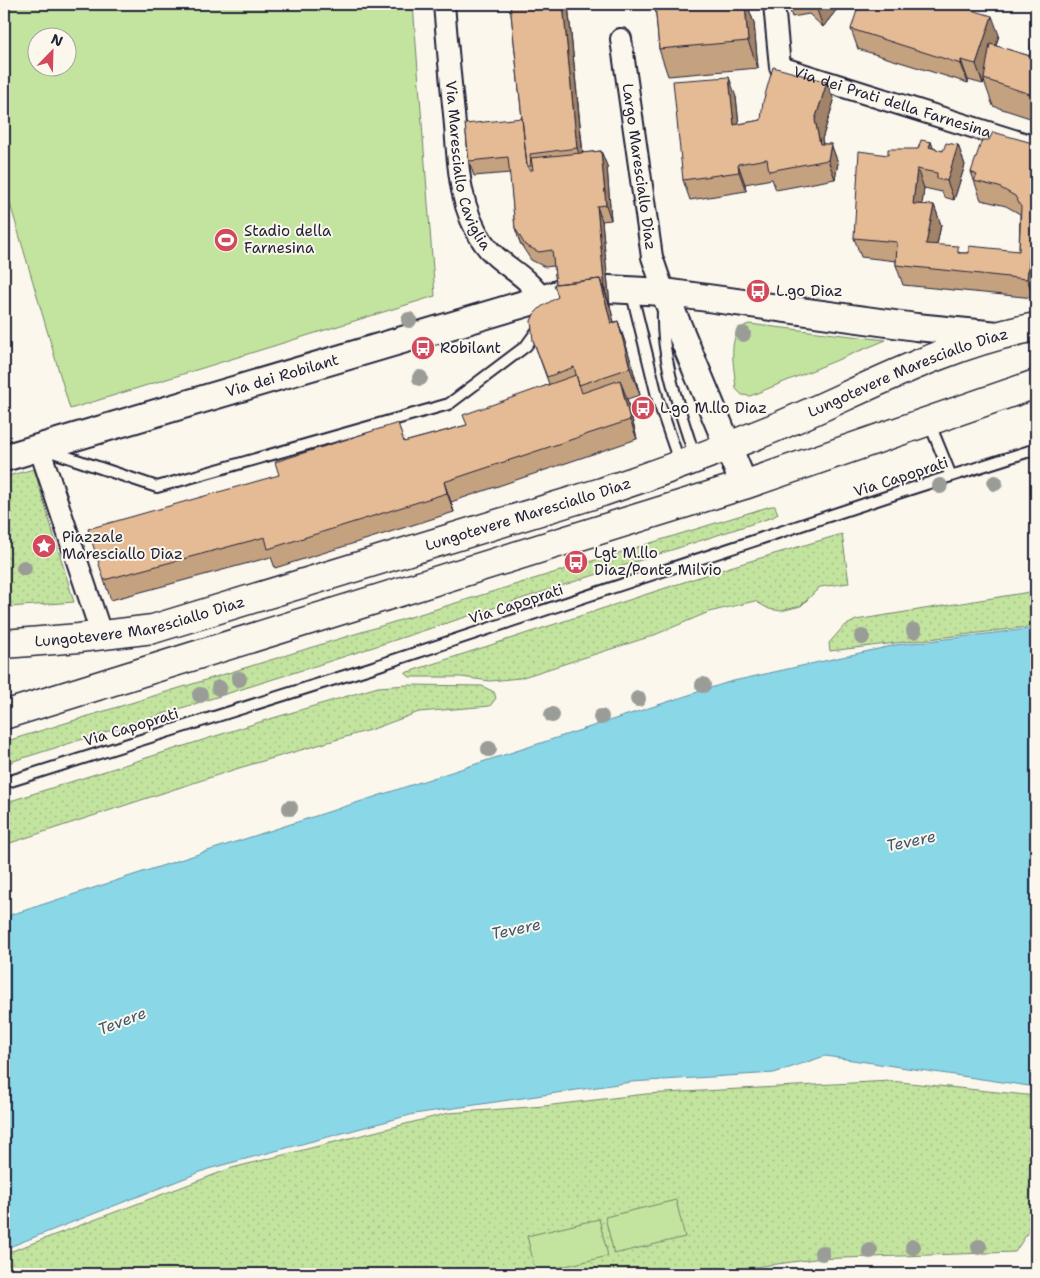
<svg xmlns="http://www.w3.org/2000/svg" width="1040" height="1278" font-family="'Shantell Sans',sans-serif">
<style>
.grass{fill:url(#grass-dots);stroke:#72836c}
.park{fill:#c3e49e;stroke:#72836c;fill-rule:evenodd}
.water{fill:#8ad7e8;stroke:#608fa3}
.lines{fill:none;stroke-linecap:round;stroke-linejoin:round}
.service-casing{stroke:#22223b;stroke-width:14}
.minor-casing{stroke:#22223b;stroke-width:24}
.tertiary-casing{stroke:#22223b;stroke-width:30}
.primary-casing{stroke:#22223b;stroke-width:31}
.service{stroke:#fbf7ec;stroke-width:10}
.minor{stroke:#fbf7ec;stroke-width:20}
.tertiary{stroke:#fbf7ec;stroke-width:26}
.primary{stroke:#fbf7ec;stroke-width:28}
.tree{fill:#9a9c98}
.wall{fill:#c4a17f;stroke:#22223b}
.shaded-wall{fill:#a08368;stroke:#22223b}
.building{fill:#e4bb94;stroke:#22223b}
.labels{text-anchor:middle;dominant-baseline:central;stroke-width:4;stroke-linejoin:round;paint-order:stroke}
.street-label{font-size:15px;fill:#22223b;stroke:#fbf7ec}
.poi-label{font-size:15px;fill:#22223b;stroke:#fbf7ec;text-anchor:start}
.water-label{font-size:16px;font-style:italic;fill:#41586f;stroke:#fbf7ec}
</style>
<defs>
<pattern id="grass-dots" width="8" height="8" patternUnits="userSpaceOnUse" patternTransform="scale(1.25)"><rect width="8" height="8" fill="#c3e49e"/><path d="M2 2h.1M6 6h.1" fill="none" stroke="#a7c389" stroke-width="1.8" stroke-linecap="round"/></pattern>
</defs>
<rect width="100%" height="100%" fill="#fbf7ec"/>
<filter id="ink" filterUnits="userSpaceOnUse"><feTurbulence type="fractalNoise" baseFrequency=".02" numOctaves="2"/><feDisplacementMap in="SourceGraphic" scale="10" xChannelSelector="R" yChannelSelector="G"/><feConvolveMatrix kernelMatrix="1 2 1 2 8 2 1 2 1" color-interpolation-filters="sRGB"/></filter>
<g filter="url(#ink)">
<path class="grass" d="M34,469L74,602L9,607L4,590V477Z
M771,506H775L778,514L773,517L318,665L4,764V742Z
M842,534L849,583L820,587L801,606L781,611L769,609L755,601L709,612L652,636L520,678L490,681L461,677H410L405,673L730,567Z
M1036,591V626L830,651L829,643L843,627L856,620Z
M407,685L482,686L494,692L496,698L490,706L419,712L373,729L239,768L4,845V803L263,721L378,687Z
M890,1081L1036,1096V1220L1015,1252L815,1259L702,1274H4V1254L232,1168L449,1113L544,1106L646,1094Z"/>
<path class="park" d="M4,4H413L435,296L70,409L4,183ZM38,38H68V68H38Z
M749,324L886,340L750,396L742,395L736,389C735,369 724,331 749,324Z
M676,1200L685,1237L614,1254L605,1217Z
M599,1219L608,1256L536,1273L527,1236Z"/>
<path class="water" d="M1036,628V1087L825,1056L774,1073L631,1082L414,1114L208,1169L4,1249V917L729,682L896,645Z"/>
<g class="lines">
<g class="service-casing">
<path id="service" d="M631,290L658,400L680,464
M663,310C661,361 680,410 695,458
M929,422L951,476
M50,451L157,487L449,404L526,346L539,328
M4,783L370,668L901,492L1036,449"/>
</g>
<g class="minor-casing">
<g id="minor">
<path id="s1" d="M444,4C447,40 450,77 454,114C458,157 457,205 483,242C498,265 525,272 543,300"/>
<path id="s2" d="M774,4L780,67L1036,147"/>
<path id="s3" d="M621,39L652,257L664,292"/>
<path d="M39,447L102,636"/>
</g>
</g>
<g class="tertiary-casing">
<g id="tertiary">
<path d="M608,289L664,292L916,327L998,335"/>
<path d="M664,292L744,485"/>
<path id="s4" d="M4,458L561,293"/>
</g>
</g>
<g class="primary-casing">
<g id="primary">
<path id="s5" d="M4,644L79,638L153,629L602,492C662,472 721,450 779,426C864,390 945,344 1036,327"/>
<path d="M4,715L744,485L1036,384"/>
</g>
</g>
<use href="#service" class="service"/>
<use href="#minor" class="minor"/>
<use href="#tertiary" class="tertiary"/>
<use href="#primary" class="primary"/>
</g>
<g class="tree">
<circle cx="409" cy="320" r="8"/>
<circle cx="743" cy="334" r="8"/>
<circle cx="420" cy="378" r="8"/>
<circle cx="995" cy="483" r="8"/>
<circle cx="940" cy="486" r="8"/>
<circle cx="24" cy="568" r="8"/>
<circle cx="914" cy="631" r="8"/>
<circle cx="862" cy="637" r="8"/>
<circle cx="239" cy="679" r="8"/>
<circle cx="703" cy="685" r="8"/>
<circle cx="219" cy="688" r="8"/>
<circle cx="200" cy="695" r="8"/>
<circle cx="638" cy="699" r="8"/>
<circle cx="552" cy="715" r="8"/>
<circle cx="601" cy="717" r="8"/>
<circle cx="489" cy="749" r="8"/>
<circle cx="290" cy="808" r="8"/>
<circle cx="913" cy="1247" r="8"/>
<circle cx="979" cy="1247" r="8"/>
<circle cx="870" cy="1251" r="8"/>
<circle cx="822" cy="1253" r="8"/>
</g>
<path class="wall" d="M510,4H568L583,153L601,151L607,166L611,220L602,221L610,306L614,322L618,321L627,348L640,395L627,399L637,439L451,502L454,512L275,568L271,557L111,600L104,580L404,442L467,425L549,384L533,340L558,297L554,266L545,267L531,260L520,243L515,228L510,173L474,176L469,161L522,118Z
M655,4H747L754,23L758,68L668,76L659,49Z
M788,4H841L823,27L809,14L792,17Z
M1036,4V120L993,106L984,81L983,84L968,80V83L858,49L851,29L999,35L996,46L1030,56Z
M736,97L739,124L761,120L834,101L822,139L823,144H831L838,163L835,179L776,190L772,179L745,184L746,191L690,200L683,180Z
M931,142L933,148L943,151L958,145L965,165L954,200L944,197L942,192L924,188L922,205H934L941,225L937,245L961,253H969L1019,251L1020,214L1006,206L981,200L971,172L1036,144V279L1034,298L903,285L896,265V261L861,257L854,238L888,155L918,149Z"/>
<path class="shaded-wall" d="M563,4H568L584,167L577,148Z
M745,4H747L754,23L758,68L748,41Z
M815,4H841L823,27Z
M992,16L999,35L985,79H984V81L983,84L976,64Z
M961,60L968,80V83L961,64Z
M729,77L736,97L741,144L734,125Z
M827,82L834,101L822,139L826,160L820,144L815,120Z
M931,142L938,161L929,147Z
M831,144L838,163L835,179L828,160Z
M958,145L965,165L954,200L947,181Z
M601,151L607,166L611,220L606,205Z
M738,164L745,184L746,191L739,172Z
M917,169L924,188L920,223L913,204Z
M934,205L941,225L933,264L926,244Z
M597,206L602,221L610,306L605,291Z
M1030,251L1036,268V279L1034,298L1027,279Z
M600,279L610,306L620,350L611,324Z
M618,321L627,348L640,395L630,368Z
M620,380L627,399L637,439L630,420Z
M444,482L451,502L454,512L447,493Z"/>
<path class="building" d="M510,4H563L577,148L530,154L531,166H527Z
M655,4H745L748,41L659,49Z
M859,4H952L992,16L976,64L961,60V64L851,29Z
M1035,4H1036V96L984,79L990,44L1030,56Z
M773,67L827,82L815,120L820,144H831L828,160L769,171L767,159L738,164L739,172L683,180L673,81L729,77L734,125L761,120L763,102Z
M522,118L527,166L529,170H533L531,158L601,151L606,205L597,206L605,291L600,279L556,284L552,250L539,252L525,245L515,228L508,157L469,161L465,124Z
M993,132L1036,144V252L1030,251L1027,279L896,265L897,242L854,238L859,151L888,155V149H918L921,140L931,142L929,147L943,151L946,143L958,145L947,181L937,178V173L917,169L913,204L934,205L926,244L958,246V253H969V246L1019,251L1021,207L1015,196L999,187L974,181L977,175L971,172L982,140H989Z
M600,279L611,324L618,321L630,368L579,385L574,367L547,377L533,340L531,321L534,314L541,307L558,297L554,284Z
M576,375L582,393L620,380L630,420L444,482L447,493L268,549L265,537L104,580L88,529L279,475L275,462L398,423L404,442L467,425L463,415Z"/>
</g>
<defs>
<g id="stadium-disc" transform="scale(1.25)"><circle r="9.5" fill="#d1495b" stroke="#fbf7ec"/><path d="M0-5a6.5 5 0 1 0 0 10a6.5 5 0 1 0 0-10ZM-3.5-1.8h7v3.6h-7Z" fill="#fff"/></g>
<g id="bus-disc" transform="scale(1.25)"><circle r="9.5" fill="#d1495b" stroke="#fbf7ec"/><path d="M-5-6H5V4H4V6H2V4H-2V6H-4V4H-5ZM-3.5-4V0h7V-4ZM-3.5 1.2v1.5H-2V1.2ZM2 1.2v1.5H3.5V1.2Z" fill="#fff"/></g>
<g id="sight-disc" transform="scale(1.25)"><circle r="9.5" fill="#d1495b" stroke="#fbf7ec"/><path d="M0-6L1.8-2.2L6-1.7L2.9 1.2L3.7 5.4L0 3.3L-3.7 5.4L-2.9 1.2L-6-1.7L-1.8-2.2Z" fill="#fff"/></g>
</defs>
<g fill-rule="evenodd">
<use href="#stadium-disc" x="226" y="240"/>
<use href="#bus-disc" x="758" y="291"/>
<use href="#bus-disc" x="423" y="348"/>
<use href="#bus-disc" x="643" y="408"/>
<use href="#sight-disc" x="44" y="546"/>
<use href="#bus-disc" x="576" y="562"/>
</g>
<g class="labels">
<g class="street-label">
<text stroke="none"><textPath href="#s2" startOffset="181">Via dei Prati della Farnesina</textPath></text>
<text stroke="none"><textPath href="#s1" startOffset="164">Via Maresciallo Caviglia</textPath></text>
<text stroke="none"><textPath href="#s3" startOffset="129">Largo Maresciallo Diaz</textPath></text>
<text stroke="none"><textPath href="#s5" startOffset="948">Lungotevere Maresciallo Diaz</textPath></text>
<text stroke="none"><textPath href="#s4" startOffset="290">Via dei Robilant</textPath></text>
<text transform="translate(901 477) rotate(-18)">Via Capoprati</text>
<text stroke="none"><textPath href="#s5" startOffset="542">Lungotevere Maresciallo Diaz</textPath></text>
<text transform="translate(516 604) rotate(-18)">Via Capoprati</text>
<text stroke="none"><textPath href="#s5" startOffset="138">Lungotevere Maresciallo Diaz</textPath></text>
<text transform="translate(131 727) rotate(-17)">Via Capoprati</text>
</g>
<g class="poi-label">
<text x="244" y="231">Stadio della<tspan x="244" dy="17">Farnesina</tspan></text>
<text x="776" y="291">L.go Diaz</text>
<text x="440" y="348">Robilant</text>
<text x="660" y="408">L.go M.llo Diaz</text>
<text x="62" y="537">Piazzale<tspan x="62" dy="17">Maresciallo Diaz</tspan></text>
<text x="594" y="553">Lgt M.llo<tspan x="594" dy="17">Diaz/Ponte Milvio</tspan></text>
</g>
<g class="water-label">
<text transform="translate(911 841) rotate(-12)">Tevere</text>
<text transform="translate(516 929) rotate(-12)">Tevere</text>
<text transform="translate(122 1021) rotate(-21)">Tevere</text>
</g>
</g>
<rect width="1040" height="1278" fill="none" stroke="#fbf7ec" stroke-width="20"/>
<rect x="10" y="10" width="1020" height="1258" fill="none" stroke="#22223b" stroke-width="2" filter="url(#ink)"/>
<g transform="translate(52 52) rotate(23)"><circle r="24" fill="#fbf7ec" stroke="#a4a2a5"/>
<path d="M0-4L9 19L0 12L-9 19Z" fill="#d1495b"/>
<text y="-8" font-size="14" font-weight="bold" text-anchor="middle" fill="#22223b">N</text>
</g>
</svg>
